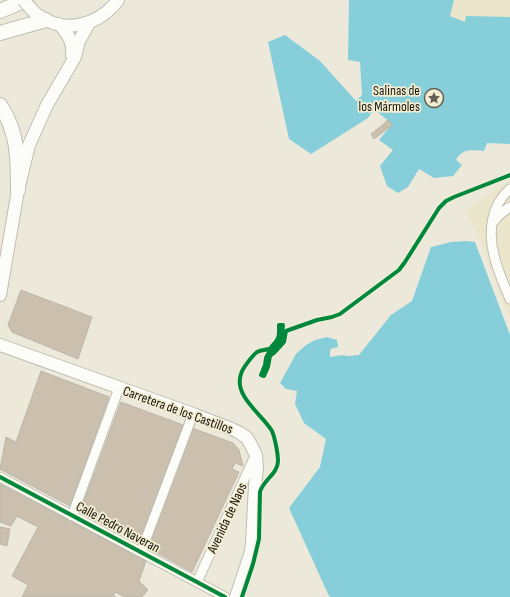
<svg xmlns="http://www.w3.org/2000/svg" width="510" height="597" font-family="'Sofia Sans Condensed',sans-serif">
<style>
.built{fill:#eae5cb}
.water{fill:#86ced9}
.building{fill:#cac0ad;stroke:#bab6ab}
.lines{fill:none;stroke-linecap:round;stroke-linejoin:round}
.minor-casing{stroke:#c0beb2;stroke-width:11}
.major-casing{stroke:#c0beb2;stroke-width:14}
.highway-casing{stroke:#c0beb2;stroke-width:16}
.minor{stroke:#fcfcf9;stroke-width:9}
.major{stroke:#fcfcf9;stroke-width:12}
.highway{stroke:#fcfcf9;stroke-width:14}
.major-bridge-casing{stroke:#c0beb2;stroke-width:14;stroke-linecap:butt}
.major-bridge{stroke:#fcfcf9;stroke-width:12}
.cycleway-casing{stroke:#f3eed3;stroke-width:6}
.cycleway{stroke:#00873e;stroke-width:4}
.labels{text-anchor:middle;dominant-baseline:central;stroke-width:3.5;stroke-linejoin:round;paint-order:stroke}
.poi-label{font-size:14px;fill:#17150c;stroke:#f3eed3;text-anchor:end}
.street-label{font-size:14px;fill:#17150c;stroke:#f3eed3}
</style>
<rect width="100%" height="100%" fill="#ece9da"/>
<path class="built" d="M454,0H510V17L467,16L465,23L450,16Z
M510,180V319L489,266L480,239L465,211Z"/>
<path class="water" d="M349,0H454L450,16L465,22L466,16L510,17V144L487,143L484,151C472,150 462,148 456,160L462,165L453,176L434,178L419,169L408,187L398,193L387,186L380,166L393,150L379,140L392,124L374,109L368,118L311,154L289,139L268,42L285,35L320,61L356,101L362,95L360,62L348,60Z
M466,241L475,242L510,335V597H331L329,596L289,508L320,467L326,439L304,423L295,404L297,391L286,389L280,383L296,354L306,345L315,340L327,337L337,340L338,347L333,348L330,350V357L342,355L348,356L359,355L391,315L412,301L431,247L451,242Z"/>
<path class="building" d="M387,120L392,124L389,129L387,127H386L387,129L374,139L371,134L384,124Z
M21,290L92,317L78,359L12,332L8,325Z
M41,371L109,397L70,506L0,469L6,437L16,442Z
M121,402L183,425L139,543L80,512Z
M192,428L233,443L239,450L243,466L235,463L232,469L239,472L192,572L148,548Z
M0,484L146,561L139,581L148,590L142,597H125L115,592L113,596L116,597H22L28,585L12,576L38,527L17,516L11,526L0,522Z
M0,527L10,529L7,546L0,544Z"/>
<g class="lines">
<g class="minor-casing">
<path id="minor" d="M510,189C491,205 488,232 494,255C497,270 504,284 510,299
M493,222C498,216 503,211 510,207
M0,477L225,597
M72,516L119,388
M141,552L193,414
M197,582L255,456"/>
</g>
<g class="major-casing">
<path id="major" d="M38,15C65,35 99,25 118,0
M59,24C67,33 74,42 72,55
M0,295L18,190L29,145L47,105L75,57L79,41L89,23
M0,345L193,414L232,429L240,433L247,438L252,447L256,455L257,469L255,485L252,544L250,555L236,597"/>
</g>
<g class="highway-casing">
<path id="highway" d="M0,11L26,0
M0,33L46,20
M0,105C18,132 18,159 18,190"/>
</g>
<use href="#minor" class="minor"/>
<use href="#major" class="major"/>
<use href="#highway" class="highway"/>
<g class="major-bridge-casing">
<path id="major-bridge" d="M23,0L35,13"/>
</g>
<use href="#major-bridge" class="major-bridge"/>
<g class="cycleway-casing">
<path id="cycleway" d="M0,477L225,597
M242,597L253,564L259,539L260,492C263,480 278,474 278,461C278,454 275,438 272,431C263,415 233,396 241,374C242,369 252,356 257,352C261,350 265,350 269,349C271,348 271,347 273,345C280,338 279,335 279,325H283L281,341L268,354L266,358L265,365L261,375L264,376L268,367L270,356L275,352L284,342L286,331L317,320L332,317L340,314L399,270L405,262L439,208L446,201L454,197L510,175"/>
</g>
<use href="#cycleway" class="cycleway"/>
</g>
<defs>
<g id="sight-ring" transform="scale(1)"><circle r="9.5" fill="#f3eed3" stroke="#625f54" stroke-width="1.5"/><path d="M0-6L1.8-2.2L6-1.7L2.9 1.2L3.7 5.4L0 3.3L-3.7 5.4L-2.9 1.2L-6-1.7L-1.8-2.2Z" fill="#625f54"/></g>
</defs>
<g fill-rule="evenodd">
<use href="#sight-ring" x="434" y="98"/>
</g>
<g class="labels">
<g class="poi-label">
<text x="420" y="90">Salinas de<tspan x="420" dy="16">los Mármoles</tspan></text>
</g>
<g class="street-label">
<text transform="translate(178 410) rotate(20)">Carretera de los Castillos</text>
<text transform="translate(227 518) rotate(-65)">Avenida de Naos</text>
<text transform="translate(118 527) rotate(28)">Calle Pedro Naveran</text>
</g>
</g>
</svg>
